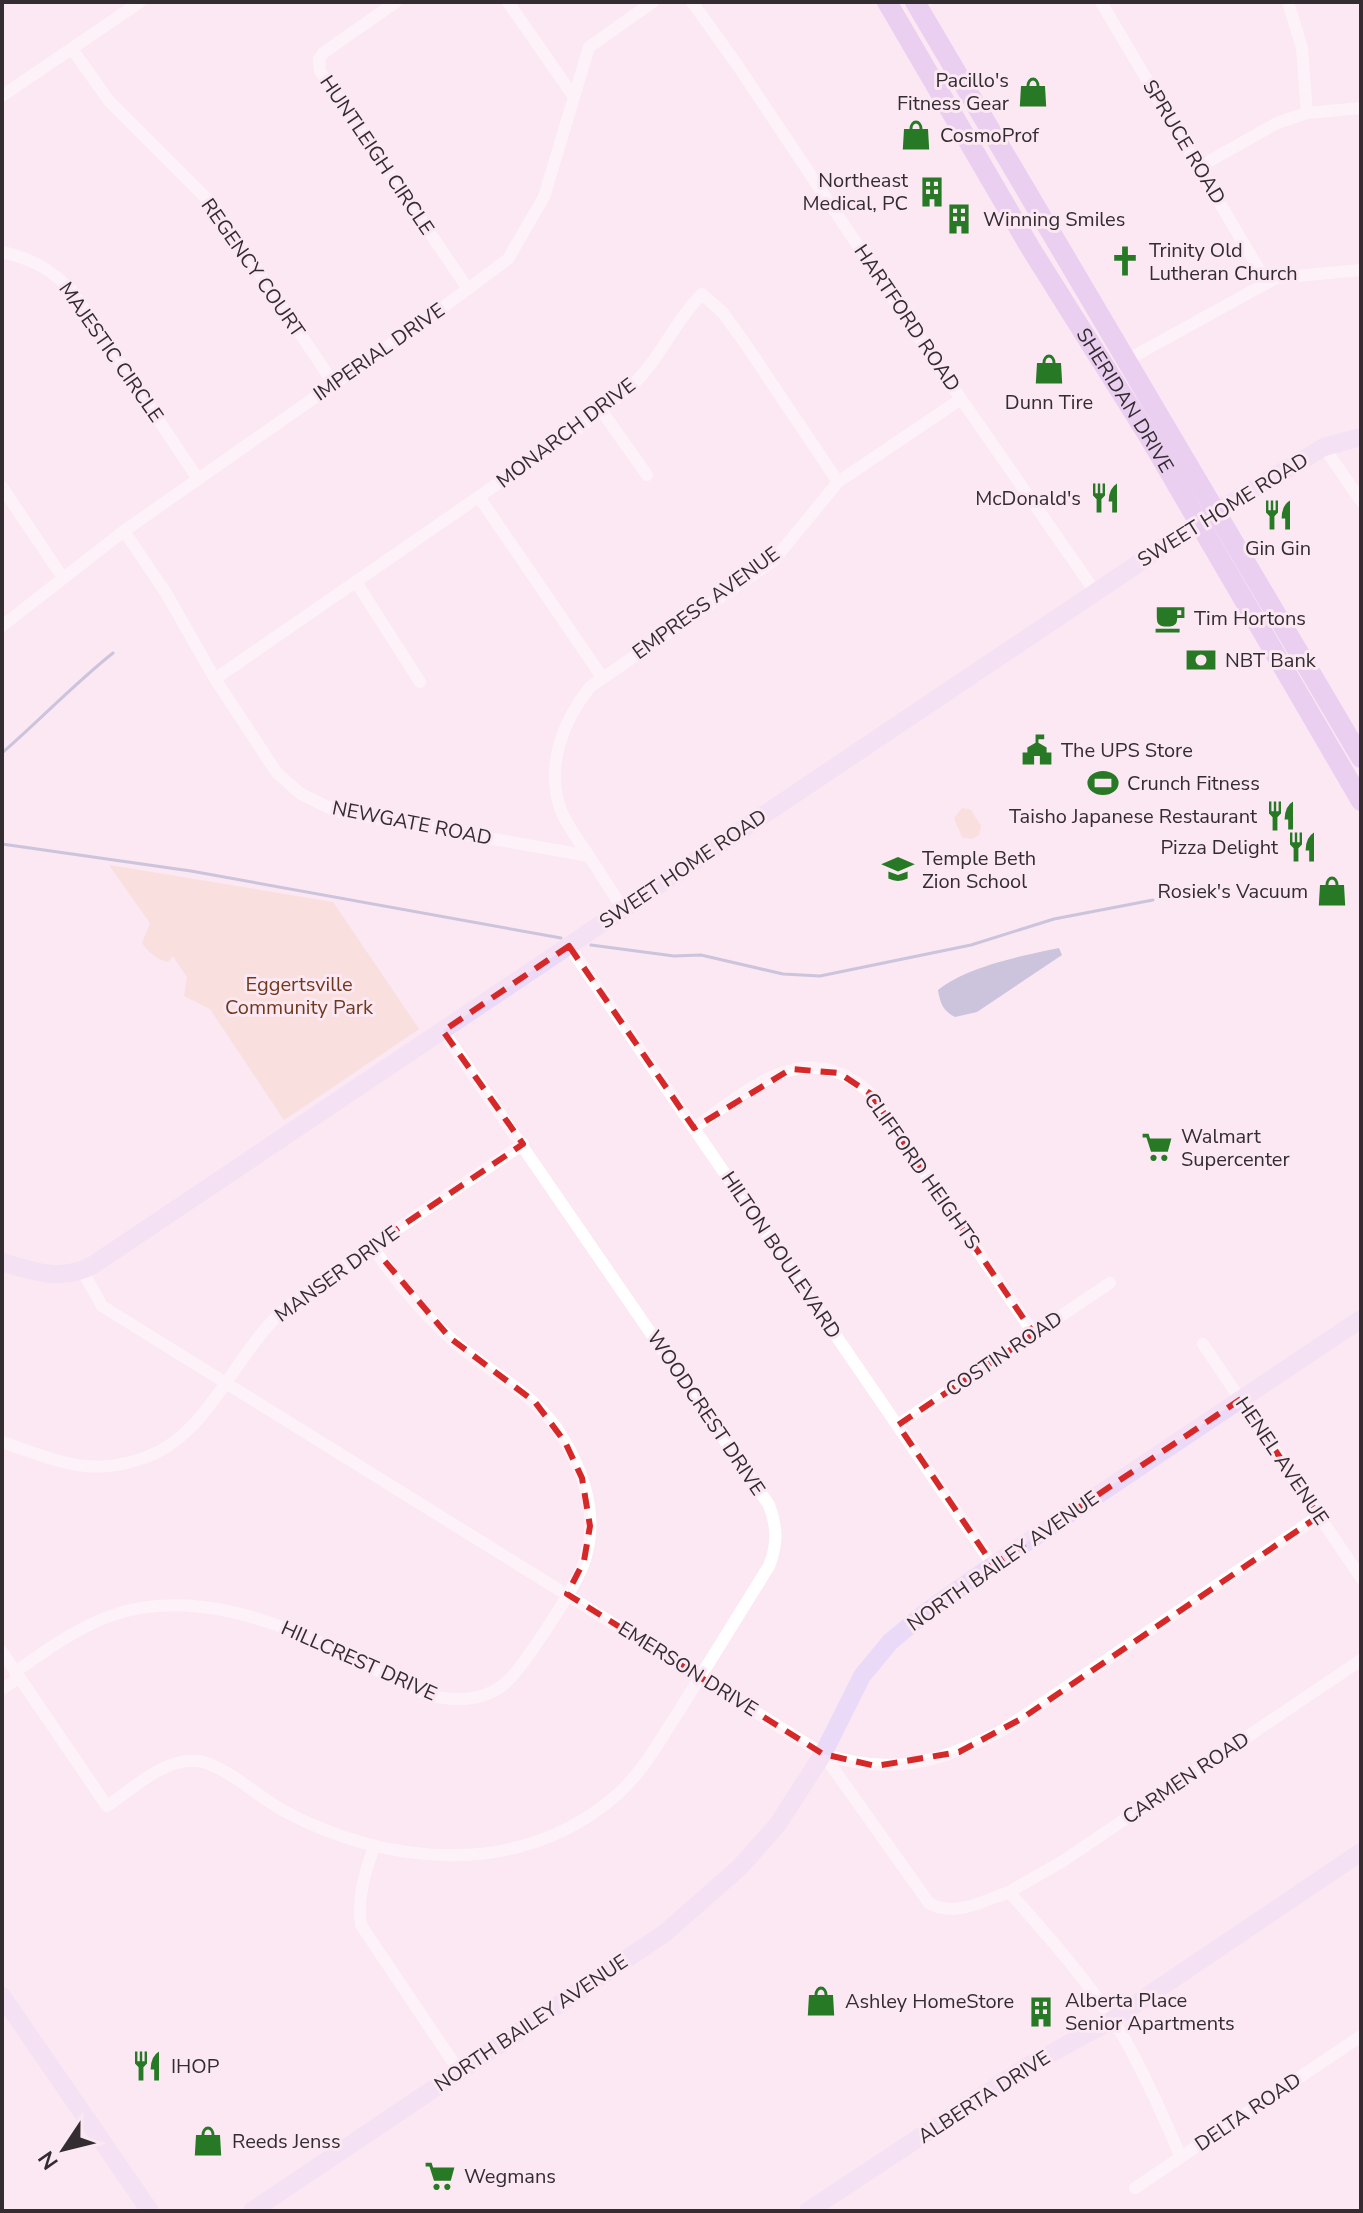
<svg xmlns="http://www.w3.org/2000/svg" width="1363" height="2213" font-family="'Nunito Sans',sans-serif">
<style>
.green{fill:#f7d4c4}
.water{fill:#9299c0}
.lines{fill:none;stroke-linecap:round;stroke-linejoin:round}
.stream{stroke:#9299c0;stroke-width:3}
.street{stroke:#fff;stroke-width:12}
.secondary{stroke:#ead9f7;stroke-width:18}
.primary{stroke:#d6b2ee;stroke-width:20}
.marked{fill:none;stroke:#d62828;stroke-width:6;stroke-dasharray:16 10;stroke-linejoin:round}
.labels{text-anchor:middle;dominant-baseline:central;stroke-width:6;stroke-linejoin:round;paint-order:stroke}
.poi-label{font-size:20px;fill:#332c30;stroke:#fbe8f3;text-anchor:start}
.street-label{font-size:20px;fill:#332c30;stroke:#fbe8f3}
.park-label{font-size:20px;fill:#70391c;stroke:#fbe8f3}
</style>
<rect width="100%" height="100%" fill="#fbe8f3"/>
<path class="green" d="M962,808L971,810L981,826L979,835L972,839L962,837L954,818Z
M109,865L333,902L419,1029L284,1120L210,1009L184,996L187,977L173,956L168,962C158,960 148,952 142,943L150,923Z"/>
<path class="water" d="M1059,948L1062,955L977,1012L955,1017C943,1011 940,1003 938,990C966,967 1024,955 1059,948Z"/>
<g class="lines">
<path class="stream" d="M2,753C40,720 74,684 113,653
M2,844L191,871L561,938
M591,945L674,956L701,955L783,974L820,976L971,945L1054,919L1153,900"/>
<path class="street" d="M396,2L323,53L319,59L320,71L468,289
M508,2L574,97
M692,2L738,66L943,373L1096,593
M1101,2L1267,283
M1288,2L1302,48L1307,113
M72,49L109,101L215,207L334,384
M2,96L140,2
M1199,167L1277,123L1307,113L1361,108
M2,252C31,258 52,270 72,291L198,479
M1127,360L1276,278L1361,270
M601,410L647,475
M1324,447L1361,501
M2,487L63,578
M479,497L602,677
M124,531L166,593L215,679L277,773L301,794L336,811L589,856L623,909
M356,582L420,682
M2,626L124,531L434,314L508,259L544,197L589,47L653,2
M215,679L584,424C603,408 625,394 642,375C665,349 676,320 702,294L723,313L747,346L838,482
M589,856C579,841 566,825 560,808C546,764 563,721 590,687L774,560L838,482L961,399
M569,946L993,1565
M694,1128C750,1089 806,1034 871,1094L1034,1334
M82,1270L102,1306L823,1754C894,1777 939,1762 1003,1730L1319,1516
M1203,1344L1361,1578
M898,1425L1110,1283
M2,1442C56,1460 91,1479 149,1456C210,1432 235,1353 283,1311C301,1295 323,1282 342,1268C401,1225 462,1185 523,1144
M2,1652L107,1806C133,1789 165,1757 198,1761C225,1765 257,1796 282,1810C388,1867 521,1879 618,1794C644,1770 660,1740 679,1711C709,1663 739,1614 769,1566C778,1544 777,1526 769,1505L443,1031
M15,1672C45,1651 75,1629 110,1616C186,1589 270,1618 339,1651C370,1666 400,1684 432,1696C457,1701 481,1701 502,1686C521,1672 566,1600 578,1576C584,1566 587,1554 589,1542C595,1506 581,1468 563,1438C536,1392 488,1373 450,1338C421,1311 394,1279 372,1246
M2,1689L19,1678
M823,1754L929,1903C954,1918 983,1901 1009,1892C1049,1937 1091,1984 1123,2036C1145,2075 1163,2116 1181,2157
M374,1847C365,1872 357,1898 361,1925L459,2071
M1009,1892L1063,1861L1361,1660
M1135,2188L1361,2036"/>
<path class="secondary" d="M2,1262C33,1272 62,1282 93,1265L1215,512L1324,447L1361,437
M2,1996L150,2211
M252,2211L665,1933L740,1867L778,1824L823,1754L862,1676L890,1642L926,1612L993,1565L1361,1319
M808,2211L1026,2067L1112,2020L1361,1852"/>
<g class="primary">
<path id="s1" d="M887,2L1031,249L1149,437L1361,801"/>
<path d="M915,2L1361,758"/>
</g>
</g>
<path d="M0 0H1363V2213H0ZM569,946L694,1128L791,1069L839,1073L871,1094L1034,1334L898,1425L993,1565L1241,1399L1319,1516L1021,1719L959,1752L876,1766L823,1754L567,1594L584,1561L590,1526L582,1478L565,1442L535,1402L450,1338L372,1246L523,1144L443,1031Z" fill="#fbe8f3" fill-opacity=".55" fill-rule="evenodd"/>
<path class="marked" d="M569,946L694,1128L791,1069L839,1073L871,1094L1034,1334L898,1425L993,1565L1241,1399L1319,1516L1021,1719L959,1752L876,1766L823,1754L567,1594L584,1561L590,1526L582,1478L565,1442L535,1402L450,1338L372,1246L523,1144L443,1031Z"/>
<defs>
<g id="shop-bare" transform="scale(2.4)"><path d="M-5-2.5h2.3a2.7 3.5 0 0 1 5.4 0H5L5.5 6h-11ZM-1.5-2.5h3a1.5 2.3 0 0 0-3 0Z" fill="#277925" stroke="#fbe8f3" stroke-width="2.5" paint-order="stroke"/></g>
<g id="building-bare" transform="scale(2.4)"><path d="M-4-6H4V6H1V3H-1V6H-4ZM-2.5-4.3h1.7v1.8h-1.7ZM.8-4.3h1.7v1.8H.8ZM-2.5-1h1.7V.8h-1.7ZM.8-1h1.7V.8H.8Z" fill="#277925" stroke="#fbe8f3" stroke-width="2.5" paint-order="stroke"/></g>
<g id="church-bare" transform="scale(2.4)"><path d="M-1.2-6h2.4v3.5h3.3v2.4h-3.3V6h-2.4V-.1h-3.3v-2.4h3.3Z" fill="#277925" stroke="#fbe8f3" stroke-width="2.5" paint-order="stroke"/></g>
<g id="restaurant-bare" transform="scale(2.4)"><path d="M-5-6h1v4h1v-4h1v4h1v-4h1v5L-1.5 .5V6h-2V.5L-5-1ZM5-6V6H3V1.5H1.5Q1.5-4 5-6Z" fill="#277925" stroke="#fbe8f3" stroke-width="2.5" paint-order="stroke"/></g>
<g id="cafe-bare" transform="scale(2.4)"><path d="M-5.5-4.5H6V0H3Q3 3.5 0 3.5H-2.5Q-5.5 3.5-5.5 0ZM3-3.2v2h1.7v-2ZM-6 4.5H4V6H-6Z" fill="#277925" stroke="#fbe8f3" stroke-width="2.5" paint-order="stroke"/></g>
<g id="bank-bare" transform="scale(2.4)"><path d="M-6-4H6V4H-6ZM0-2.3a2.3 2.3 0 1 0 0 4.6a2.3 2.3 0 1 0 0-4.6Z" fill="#277925" stroke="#fbe8f3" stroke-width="2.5" paint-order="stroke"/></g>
<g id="civic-bare" transform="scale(2.4)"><path d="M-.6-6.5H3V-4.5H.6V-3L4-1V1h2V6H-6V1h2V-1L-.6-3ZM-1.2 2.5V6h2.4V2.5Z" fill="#277925" stroke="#fbe8f3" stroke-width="2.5" paint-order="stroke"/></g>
<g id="stadium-bare" transform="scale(2.4)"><path d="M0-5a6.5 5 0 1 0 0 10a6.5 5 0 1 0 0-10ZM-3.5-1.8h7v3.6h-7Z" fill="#277925" stroke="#fbe8f3" stroke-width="2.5" paint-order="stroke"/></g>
<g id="school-bare" transform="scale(2.4)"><path d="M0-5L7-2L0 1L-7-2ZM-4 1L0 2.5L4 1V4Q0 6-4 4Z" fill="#277925" stroke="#fbe8f3" stroke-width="2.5" paint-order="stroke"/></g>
<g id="supermarket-bare" transform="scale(2.4)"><path d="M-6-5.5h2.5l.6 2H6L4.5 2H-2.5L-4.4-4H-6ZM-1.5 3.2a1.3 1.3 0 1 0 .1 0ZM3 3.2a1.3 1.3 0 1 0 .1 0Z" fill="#277925" stroke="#fbe8f3" stroke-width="2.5" paint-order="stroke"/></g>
</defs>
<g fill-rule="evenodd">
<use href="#shop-bare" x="1033" y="92"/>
<use href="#shop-bare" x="916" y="135"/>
<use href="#building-bare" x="932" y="192"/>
<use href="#building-bare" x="959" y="219"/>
<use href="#church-bare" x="1125" y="261"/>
<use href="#shop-bare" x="1049" y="369"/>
<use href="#restaurant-bare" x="1105" y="498"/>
<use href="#restaurant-bare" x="1278" y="515"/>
<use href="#cafe-bare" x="1170" y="618"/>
<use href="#bank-bare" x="1201" y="660"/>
<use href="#civic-bare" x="1037" y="750"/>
<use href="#stadium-bare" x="1103" y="783"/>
<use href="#restaurant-bare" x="1281" y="816"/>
<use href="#restaurant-bare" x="1302" y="847"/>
<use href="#school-bare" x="898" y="869"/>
<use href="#shop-bare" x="1332" y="891"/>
<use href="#supermarket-bare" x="1157" y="1147"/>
<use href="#shop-bare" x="821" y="2001"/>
<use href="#building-bare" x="1041" y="2012"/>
<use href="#restaurant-bare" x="147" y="2066"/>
<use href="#shop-bare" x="208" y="2141"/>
<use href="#supermarket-bare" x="440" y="2176"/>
</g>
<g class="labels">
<g class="poi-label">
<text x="1009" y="80" text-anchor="end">Pacillo's<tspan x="1009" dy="23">Fitness Gear</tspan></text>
<text x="940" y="135">CosmoProf</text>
<text x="908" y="180" text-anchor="end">Northeast<tspan x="908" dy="23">Medical, PC</tspan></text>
<text x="983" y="219">Winning Smiles</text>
<text x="1149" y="250">Trinity Old<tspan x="1149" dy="23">Lutheran Church</tspan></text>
<text x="1049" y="402" text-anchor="middle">Dunn Tire</text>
<text x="1081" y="498" text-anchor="end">McDonald's</text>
<text x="1278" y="548" text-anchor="middle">Gin Gin</text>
<text x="1194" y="618">Tim Hortons</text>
<text x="1225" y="660">NBT Bank</text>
<text x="1061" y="750">The UPS Store</text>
<text x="1127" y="783">Crunch Fitness</text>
<text x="1257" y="816" text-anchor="end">Taisho Japanese Restaurant</text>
<text x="1278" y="847" text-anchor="end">Pizza Delight</text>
<text x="922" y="858">Temple Beth<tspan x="922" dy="23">Zion School</tspan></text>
<text x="1308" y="891" text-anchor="end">Rosiek's Vacuum</text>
<text x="1181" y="1136">Walmart<tspan x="1181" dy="23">Supercenter</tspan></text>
<text x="1065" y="2000">Alberta Place<tspan x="1065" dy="23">Senior Apartments</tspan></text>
<text x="845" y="2001">Ashley HomeStore</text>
<text x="171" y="2066">IHOP</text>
<text x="232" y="2141">Reeds Jenss</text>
<text x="464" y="2176">Wegmans</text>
</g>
<g class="street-label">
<text transform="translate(1184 142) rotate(59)">SPRUCE ROAD</text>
<text transform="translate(377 155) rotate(56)">HUNTLEIGH CIRCLE</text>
<text transform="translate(253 268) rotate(55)">REGENCY COURT</text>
<text transform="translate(907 318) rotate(56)">HARTFORD ROAD</text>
<text transform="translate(111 352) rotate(55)">MAJESTIC CIRCLE</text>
<text transform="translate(379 352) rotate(-35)">IMPERIAL DRIVE</text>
<text stroke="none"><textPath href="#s1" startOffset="464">SHERIDAN DRIVE</textPath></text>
<text transform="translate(566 433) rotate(-37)">MONARCH DRIVE</text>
<text transform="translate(1223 510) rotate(-32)">SWEET HOME ROAD</text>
<text transform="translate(706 603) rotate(-36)">EMPRESS AVENUE</text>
<text transform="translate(412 823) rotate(11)">NEWGATE ROAD</text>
<text transform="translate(683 869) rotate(-34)">SWEET HOME ROAD</text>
<text transform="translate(922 1171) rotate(55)">CLIFFORD HEIGHTS</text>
<text transform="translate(781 1255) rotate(56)">HILTON BOULEVARD</text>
<text transform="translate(337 1274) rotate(-36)">MANSER DRIVE</text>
<text transform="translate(1004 1354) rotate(-34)">COSTIN ROAD</text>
<text transform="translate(706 1413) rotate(56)">WOODCREST DRIVE</text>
<text transform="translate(1282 1461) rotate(56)">HENEL AVENUE</text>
<text transform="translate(1003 1561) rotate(-35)">NORTH BAILEY AVENUE</text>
<text transform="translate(359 1661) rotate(24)">HILLCREST DRIVE</text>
<text transform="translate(688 1669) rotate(32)">EMERSON DRIVE</text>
<text transform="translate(1186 1778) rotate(-34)">CARMEN ROAD</text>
<text transform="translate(531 2023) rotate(-34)">NORTH BAILEY AVENUE</text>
<text transform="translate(984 2097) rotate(-33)">ALBERTA DRIVE</text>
<text transform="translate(1248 2112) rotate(-34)">DELTA ROAD</text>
</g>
<g class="park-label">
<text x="299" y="984">Eggertsville<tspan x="299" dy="23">Community Park</tspan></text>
</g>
</g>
<rect width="1363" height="2213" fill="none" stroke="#332c30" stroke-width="8"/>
<g transform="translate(64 2149) rotate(235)" stroke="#fbe8f3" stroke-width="6" paint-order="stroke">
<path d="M0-6L14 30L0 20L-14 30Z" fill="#332c30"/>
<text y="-12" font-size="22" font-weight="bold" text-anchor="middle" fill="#332c30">N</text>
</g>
</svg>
